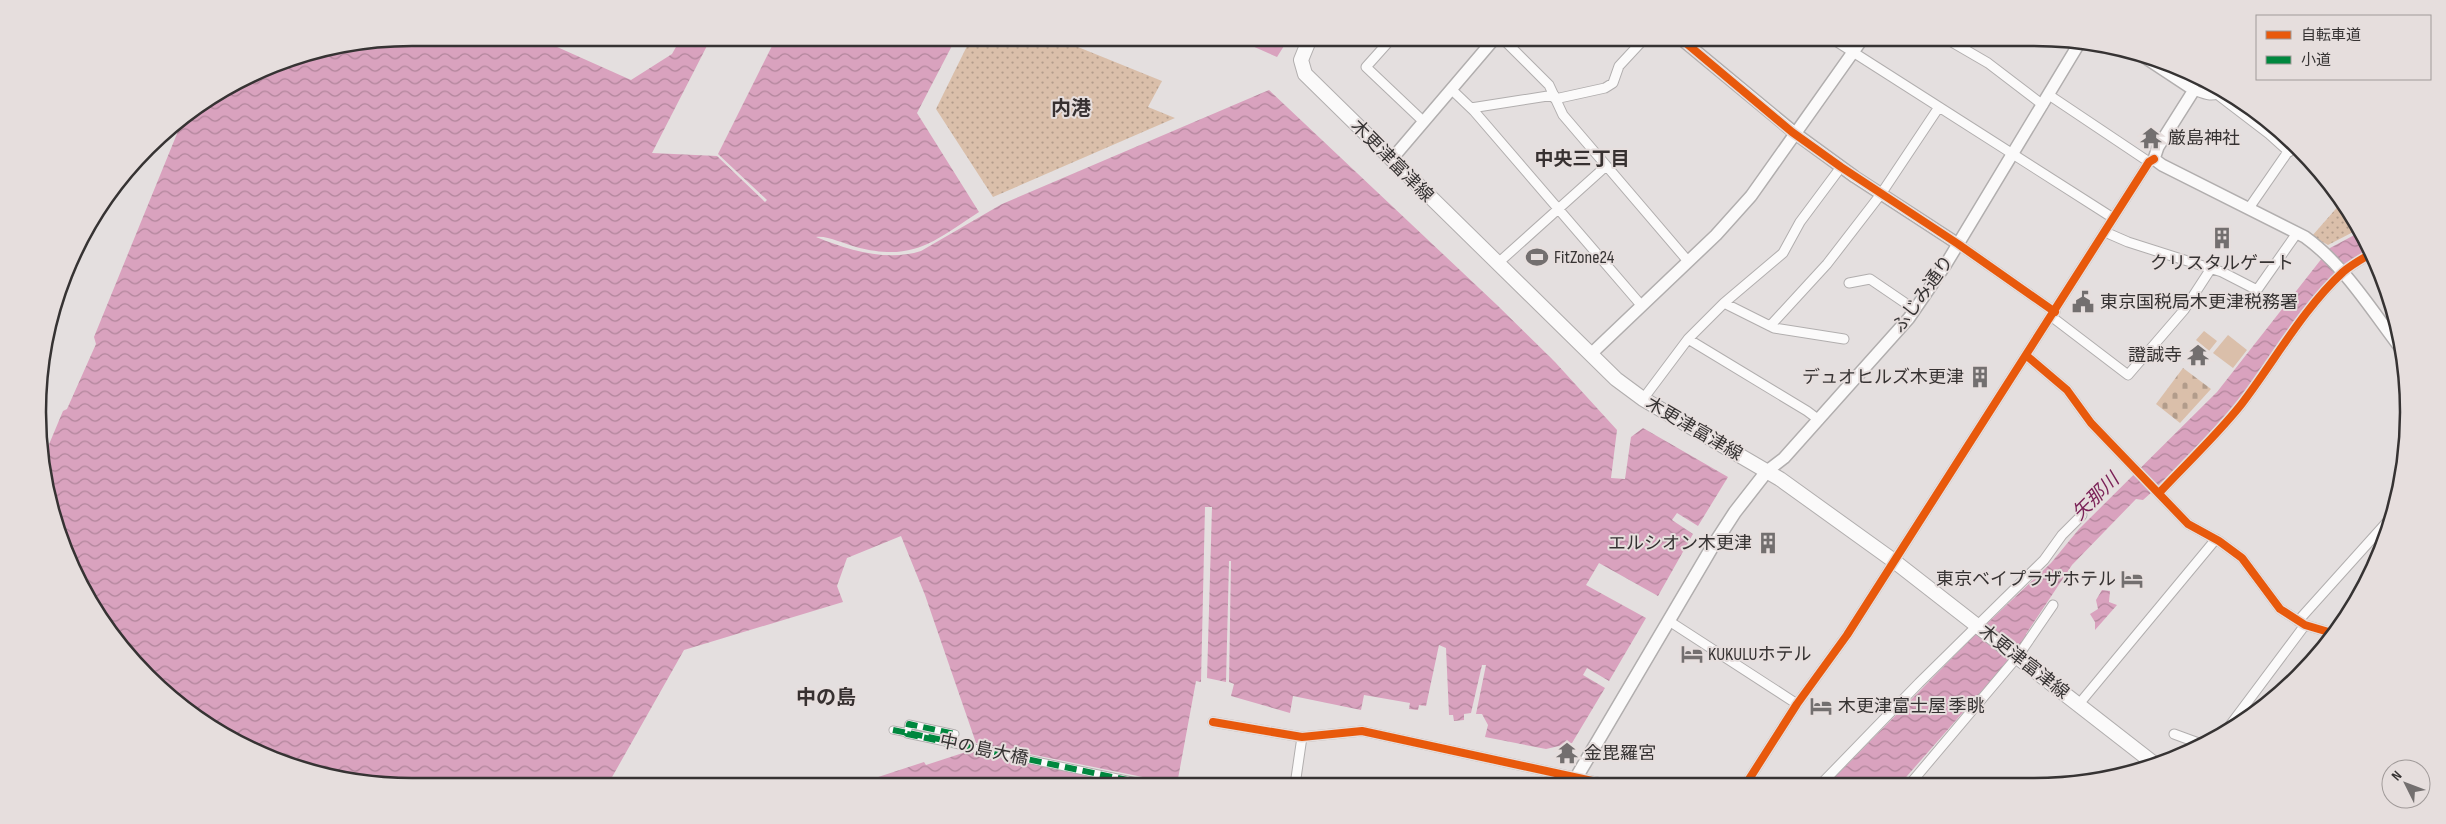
<svg xmlns="http://www.w3.org/2000/svg" width="2446" height="824" font-family="'Sofia Sans Condensed','Noto Sans JP',sans-serif">
<style>
.green{fill:#dabfaa}
.cemetery{fill:url(#cemetery-stones)}
.park{fill:url(#park-dots)}
.water{fill:url(#water-waves)}
.lines{fill:none;stroke-linecap:round;stroke-linejoin:round}
.pedestrian-casing{stroke:#b1aeae;stroke-width:9}
.minor-casing{stroke:#b1aeae;stroke-width:11}
.tertiary-casing{stroke:#b1aeae;stroke-width:14}
.secondary-casing{stroke:#b1aeae;stroke-width:15}
.primary-casing{stroke:#b1aeae;stroke-width:16}
.pedestrian{stroke:#fbfafa;stroke-width:7}
.minor{stroke:#fbfafa;stroke-width:9}
.tertiary{stroke:#fbfafa;stroke-width:11}
.secondary{stroke:#fbfafa;stroke-width:12}
.primary{stroke:#fbfafa;stroke-width:14}
.quiet{stroke:#00873e;stroke-width:6;stroke-dasharray:12 6;stroke-linecap:butt}
.cycleway-casing{stroke:#e6dedd;stroke-width:11}
.cycleway{stroke:#e8590c;stroke-width:8}
.labels{text-anchor:middle;dominant-baseline:central;stroke-width:4;stroke-linejoin:round;paint-order:stroke}
.poi-label{font-size:18px;fill:#363333;stroke:#e6dedd;text-anchor:start}
.street-label{font-size:18px;fill:#363333;stroke:#e6dedd}
.neighbourhood-label{font-size:19px;font-weight:bold;fill:#373131;stroke:#e6dedd}
.water-label{font-size:19px;font-style:italic;fill:#7b2358;stroke:#e6dedd}
.quarter-label{font-size:20px;font-weight:bold;fill:#373131;stroke:#e6dedd}
.rim{fill:none;stroke:#363333;stroke-width:2.5}
</style>
<defs>
<pattern id="cemetery-stones" width="16" height="16" patternUnits="userSpaceOnUse" patternTransform="scale(1.25)"><rect width="16" height="16" fill="#dabfaa"/><path d="M2 7V4a2 2 0 0 1 4 0v3zM10 15v-3a2 2 0 0 1 4 0v3z" fill="#b29c8b"/></pattern>
<pattern id="park-dots" width="8" height="8" patternUnits="userSpaceOnUse" patternTransform="scale(1.25)"><rect width="8" height="8" fill="#dabfaa"/><path d="M2 2h.1M6 6h.1" fill="none" stroke="#b29c8b" stroke-width="1.8" stroke-linecap="round"/></pattern>
<pattern id="water-waves" width="16" height="10" patternUnits="userSpaceOnUse" patternTransform="scale(1.25)"><rect width="16" height="10" fill="#d9a2be"/><path d="M0 5q4-4 8 0t8 0" fill="none" stroke="#b1859b"/></pattern>
</defs>
<rect width="100%" height="100%" fill="#e4dfdf"/>
<path class="green" d="M2204,331L2217,341L2209,351L2196,340Z
M2228,335L2247,350L2233,368L2213,353Z"/>
<path class="cemetery" d="M2183,368L2211,389L2180,423L2156,404Z"/>
<path class="park" d="M971,38H1076L1073,45L1162,81L1148,107L1175,118L993,197L936,109Z
M2341,203L2350,212L2359,229L2328,245L2312,236Z"/>
<path class="water" d="M412,38H537L631,80L672,54L681,38H711L652,153L717,156L765,202L767,200L718,154L776,38H956L917,113L979,212C933,242 913,262 856,247C845,244 826,235 816,237C848,250 887,262 921,251L1002,204L1269,90L1497,305L1555,362L1617,430L1611,478L1625,479L1631,437L1643,428L1728,477L1698,526L1677,513L1672,520L1693,534L1658,596L1599,563L1586,585L1646,618L1609,681L1587,668L1583,675L1605,688L1572,743L1546,749L1485,737L1488,725L1482,714H1476L1486,665H1482L1471,713L1464,714V720L1454,721L1453,715H1449L1446,648L1439,645L1426,706L1419,705L1418,710L1409,709L1410,703L1364,695L1361,710L1293,696L1290,713L1231,696L1234,684L1229,682L1231,561H1229L1226,682L1207,678L1212,507H1205L1201,682L1196,681L1177,784L976,743L925,595L901,536L847,558L837,586L843,602L684,650L607,786H412L339,779L268,758L204,723L147,677L101,620L50,509L42,461L63,411L67,409L96,344L94,337L183,119L269,66L339,45Z
M1234,38H1289L1277,57Z
M2360,232L2370,249L2345,264L2333,277C2273,354 2216,437 2143,500L2136,499L2072,565L2026,634L2028,636L2023,644L1900,784H1828L1974,636L2051,563L2079,529L2217,392L2330,248Z
M2102,590L2110,591L2109,602L2117,605L2095,630V622L2090,614L2098,609L2096,600Z
M972,750L1138,785L839,786L869,780L924,762L926,765Z"/>
<g class="lines">
<g class="pedestrian-casing">
<path id="pedestrian" d="M893,730L953,742L955,734L909,724L907,734L1151,785"/>
</g>
<g class="minor-casing">
<path id="minor" d="M1392,38L1366,67L1424,122
M1502,38L1549,85L1563,115L1687,260
M1831,38L2113,218
M1945,38L1988,63L2043,105
M1451,89L1474,111L1641,305
M2194,90C2204,94 2214,99 2222,90
M2049,95L2149,162
M2218,95L2269,134L2289,152
M1555,99L1605,88L1613,83L1619,66L1645,38
M1471,108L1554,95
M2249,208L2294,143
M2105,232L2128,242L2222,272L2257,290L2297,233
M1958,244L2055,312
M1497,264L1605,167
M1849,283L1870,279L1914,309
M1724,303L1774,328L1844,339
M2052,317L2128,375L2184,310L2210,270
M1770,326L1827,264L1881,194L1939,107
M1688,339L1807,411L1819,420
M2027,356L2067,390L2091,423L2188,524L2219,541L2242,558L2280,609L2305,625L2332,633
M1643,399L1688,339L1724,303L1783,253L1800,222L1841,167
M2402,463L2403,465
M2159,493C2186,464 2215,437 2240,406C2274,362 2302,310 2343,272C2351,265 2362,259 2372,253
M1669,621L1797,704
M2298,621L2387,522
M2079,704L2216,539
M1213,722L1302,737L1362,731L1606,784
M2228,728L2305,625
M2174,734L2204,745
M1746,784L1797,704L1847,635L2149,162L2154,159
M1821,784L1919,683L2044,560L2062,535L2082,515
M1910,784L2018,656L2053,605
M1295,785L1302,737"/>
</g>
<g class="tertiary-casing">
<path id="tertiary" d="M1680,38L1796,134L1855,177L1958,244
M2141,55L2194,90L2158,147L2154,159L2162,165L2305,237C2345,266 2372,311 2402,350
M1391,160L1495,38
M1591,354L1716,235L1751,196L1863,38
M1767,471L1784,458L1909,318L1946,264L2080,42"/>
</g>
<g class="secondary-casing">
<path id="secondary" d="M1576,778L1711,549L1735,512L1767,471"/>
</g>
<g class="primary-casing">
<path id="primary" d="M1310,38L1301,60L1305,74L1616,379L1643,399L1780,479L1894,561L2152,762"/>
</g>
<use href="#pedestrian" class="pedestrian"/>
<use href="#minor" class="minor"/>
<use href="#tertiary" class="tertiary"/>
<use href="#secondary" class="secondary"/>
<use href="#primary" class="primary"/>
<path class="quiet" d="M893,730L953,742L955,734L909,724L907,734L1151,785"/>
<g class="cycleway-casing">
<path id="cycleway" d="M1680,38L1792,132L1841,167L1958,244L2055,312
M2027,356L2067,390L2091,423L2188,524L2219,541L2242,558L2280,609L2305,625L2332,633
M2159,493C2186,464 2215,437 2240,406C2274,362 2302,310 2343,272C2351,265 2362,259 2372,253
M1213,722L1302,737L1362,731L1606,784
M1746,784L1797,704L1847,635L2149,162L2154,159"/>
</g>
<use href="#cycleway" class="cycleway"/>
</g>
<defs>
<g id="temple-bare" transform="scale(1.725)"><path d="M0-6L5-2H3V0L6.5 2.5H4V6H1.5V3h-3V6H-4V2.5H-6.5L-3 0V-2H-5Z" fill="#736f6f" stroke="#e6dedd" stroke-width="2.5" paint-order="stroke"/></g>
<g id="building-bare" transform="scale(1.725)"><path d="M-4-6H4V6H1V3H-1V6H-4ZM-2.5-4.3h1.7v1.8h-1.7ZM.8-4.3h1.7v1.8H.8ZM-2.5-1h1.7V.8h-1.7ZM.8-1h1.7V.8H.8Z" fill="#736f6f" stroke="#e6dedd" stroke-width="2.5" paint-order="stroke"/></g>
<g id="stadium-bare" transform="scale(1.725)"><path d="M0-5a6.5 5 0 1 0 0 10a6.5 5 0 1 0 0-10ZM-3.5-1.8h7v3.6h-7Z" fill="#736f6f" stroke="#e6dedd" stroke-width="2.5" paint-order="stroke"/></g>
<g id="civic-bare" transform="scale(1.725)"><path d="M-.6-6.5H3V-4.5H.6V-3L4-1V1h2V6H-6V1h2V-1L-.6-3ZM-1.2 2.5V6h2.4V2.5Z" fill="#736f6f" stroke="#e6dedd" stroke-width="2.5" paint-order="stroke"/></g>
<g id="hotel-bare" transform="scale(1.725)"><path d="M-6-4.5h1.5V1H6V5H4.5V3h-9V5H-6ZM-4 0a1.8 1.8 0 1 1 3.6 0ZM.5 0V-2.5h3Q6-2.5 6 0Z" fill="#736f6f" stroke="#e6dedd" stroke-width="2.5" paint-order="stroke"/></g>
</defs>
<g fill-rule="evenodd">
<use href="#temple-bare" x="2151" y="138"/>
<use href="#building-bare" x="2222" y="238"/>
<use href="#stadium-bare" x="1537" y="257"/>
<use href="#civic-bare" x="2083" y="302"/>
<use href="#temple-bare" x="2198" y="355"/>
<use href="#building-bare" x="1980" y="377"/>
<use href="#building-bare" x="1768" y="543"/>
<use href="#hotel-bare" x="2132" y="579"/>
<use href="#hotel-bare" x="1692" y="654"/>
<use href="#hotel-bare" x="1821" y="706"/>
<use href="#temple-bare" x="1567" y="753"/>
</g>
<g class="labels">
<g class="poi-label">
<text x="2168" y="138">厳島神社</text>
<text x="1554" y="257">FitZone24</text>
<text x="2222" y="263" text-anchor="middle">クリスタルゲート</text>
<text x="2100" y="302">東京国税局木更津税務署</text>
<text x="2182" y="355" text-anchor="end">證誠寺</text>
<text x="1964" y="377" text-anchor="end">デュオヒルズ木更津</text>
<text x="1752" y="543" text-anchor="end">エルシオン木更津</text>
<text x="2116" y="579" text-anchor="end">東京ベイプラザホテル</text>
<text x="1708" y="654">KUKULUホテル</text>
<text x="1838" y="706">木更津富士屋 季眺</text>
<text x="1584" y="753">金毘羅宮</text>
</g>
<g class="street-label">
<text transform="translate(1392 161) rotate(45)">木更津富津線</text>
<text transform="translate(1923 294) rotate(-54)">ふじみ通り</text>
<text transform="translate(1694 429) rotate(30)">木更津富津線</text>
<text transform="translate(2024 662) rotate(38)">木更津富津線</text>
<text transform="translate(984 750) rotate(12)">中の島大橋</text>
</g>
<g class="neighbourhood-label">
<text x="1582" y="159">中央三丁目</text>
</g>
<g class="water-label">
<text transform="translate(2096 497) rotate(-45)">矢那川</text>
</g>
<g class="quarter-label">
<text x="1071" y="109">内港</text>
<text x="826" y="698">中の島</text>
</g>
</g>
<path d="M0 0H2446V824H0ZM412 46H2034A366 366 0 0 1 2400 412V412A366 366 0 0 1 2034 778H412A366 366 0 0 1 46 412V412A366 366 0 0 1 412 46Z" fill="#e6dedd" fill-rule="evenodd"/>
<path class="rim" d="M412 46H2034A366 366 0 0 1 2400 412V412A366 366 0 0 1 2034 778H412A366 366 0 0 1 46 412V412A366 366 0 0 1 412 46Z"/>
<rect x="2256" y="15" width="175" height="65" fill="#e6dedd" stroke="#a09a99"/>
<rect x="2266" y="31" width="25" height="8" fill="#e8590c" stroke="#a09a99"/>
<text x="2301" y="40" font-size="15" fill="#363333">自転車道</text>
<rect x="2266" y="56" width="25" height="8" fill="#00873e" stroke="#a09a99"/>
<text x="2301" y="65" font-size="15" fill="#363333">小道</text>
<g transform="translate(2406 784) rotate(312)"><circle r="24" fill="#e6dedd" stroke="#a09a99"/>
<path d="M0-4L9 19L0 12L-9 19Z" fill="#736f6f"/>
<text y="-8" font-size="14" font-weight="bold" text-anchor="middle" fill="#363333">N</text>
</g>
</svg>
